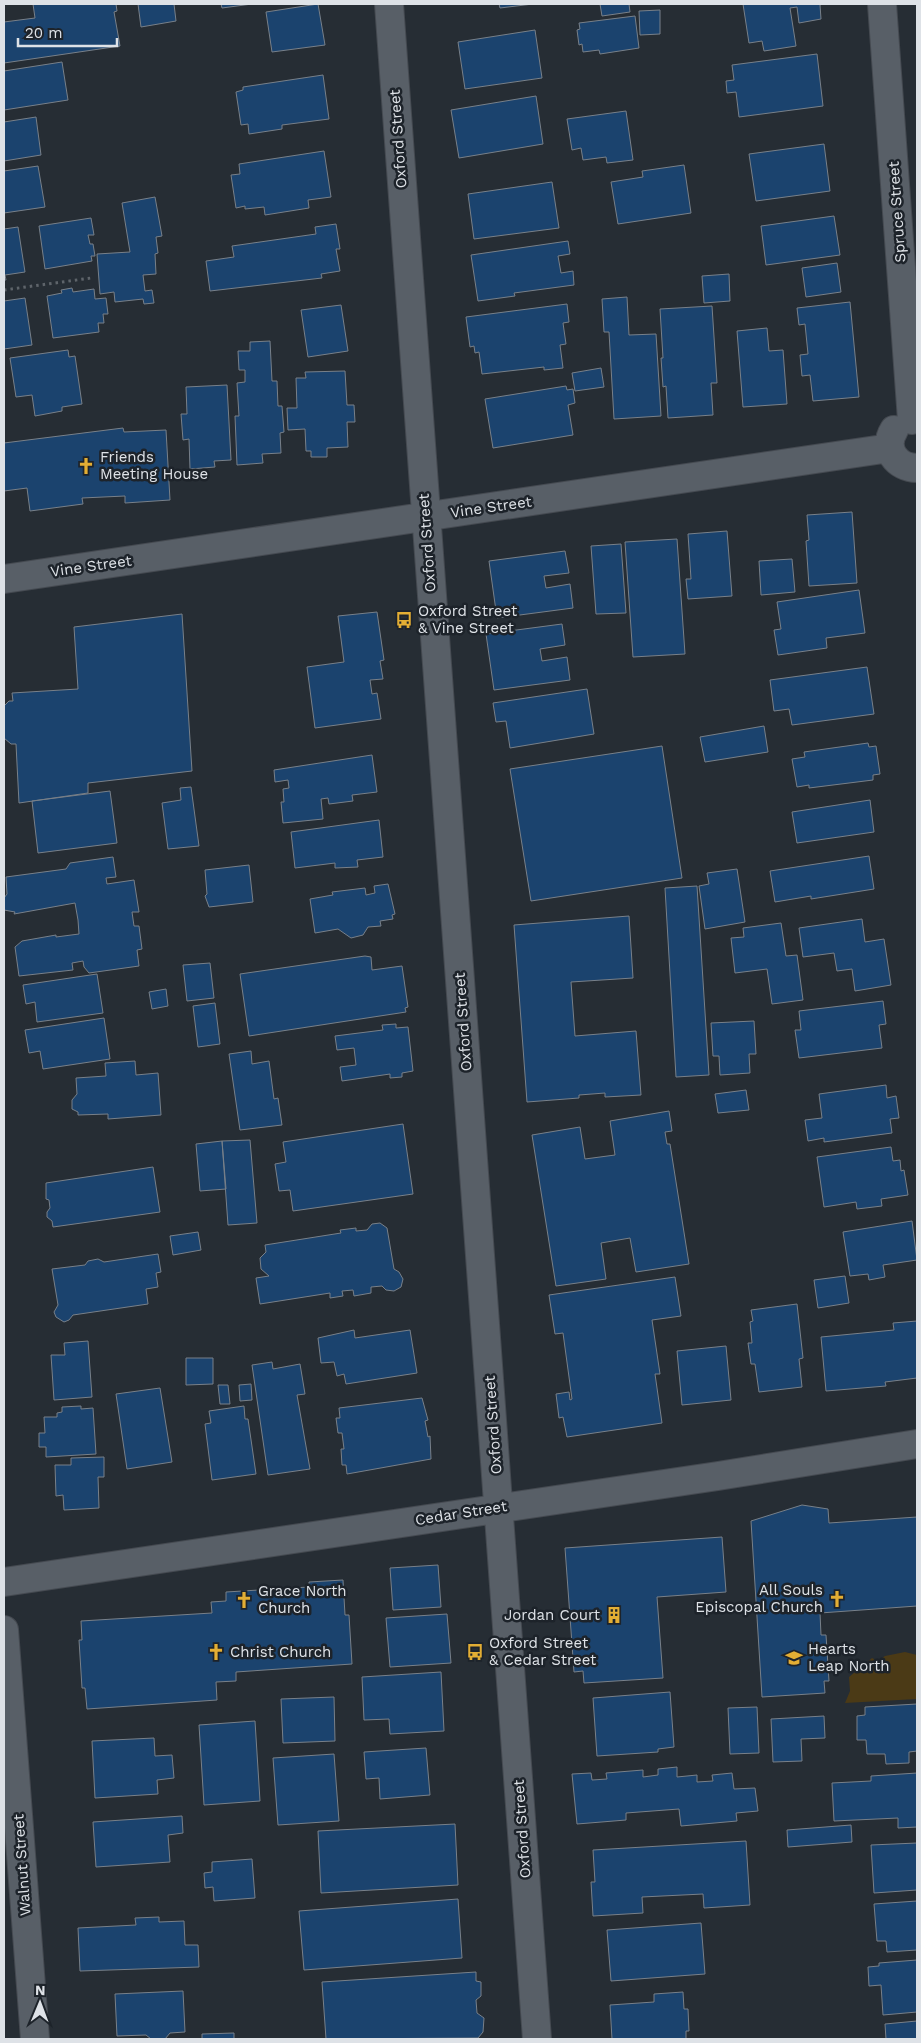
<svg xmlns="http://www.w3.org/2000/svg" width="921" height="2043" font-family="'Work Sans',sans-serif">
<style>
.green{fill:#4b3a16}
.building{fill:#1b436e;stroke:#788089}
.lines{fill:none;stroke-linecap:round;stroke-linejoin:round}
.minor-casing{stroke:#454a51;stroke-width:30}
.path{stroke:#5e646a;stroke-width:3;stroke-dasharray:2.5 4;stroke-linecap:butt}
.minor{stroke:#585f67;stroke-width:28}
.labels{text-anchor:middle;dominant-baseline:central;stroke-width:5;stroke-linejoin:round;paint-order:stroke}
.street-label{font-size:15px;fill:#dee2e7;stroke:#1d232a}
.poi-label{font-size:15px;fill:#dee2e7;stroke:#1d232a;text-anchor:start}
</style>
<rect width="100%" height="100%" fill="#262d34"/>
<path class="green" d="M905,1652L917,1655V1699L845,1703L850,1691L849,1677L872,1658L878,1661L885,1656Z"/>
<path class="building" d="M33,4H116L117,11L114,12L120,46L4,63V22L35,18Z
M138,4H174L176,21L141,27Z
M221,4H252L222,8Z
M318,4L325,45L272,52L266,12Z
M499,4H533L500,8Z
M600,4H629L630,12L602,16Z
M743,4H822L820,5L821,19L799,23L797,7L790,8L796,46L764,51L762,41L749,43Z
M660,10V34L640,35L639,11Z
M635,16L639,48L600,54L599,50L583,52L582,44L579,45L577,30L580,29L579,23Z
M535,30L542,78L465,89L458,42Z
M817,54L823,106L739,117L736,92L727,93L726,81L734,80L732,65Z
M62,62L68,100L4,110V71Z
M323,75L329,119L282,125V129L249,134L248,124L241,125L236,92L243,90V87Z
M536,96L543,144L459,158L451,110Z
M626,111L633,160L607,163L606,157L583,160L581,148L572,150L567,119Z
M36,117L41,155L4,161V122Z
M824,144L830,191L756,201L749,154Z
M324,151L331,197L308,200L309,208L265,215L264,207L245,209V206L236,208L231,175L240,174L239,164Z
M684,165L691,213L618,224L611,182L643,177L642,171Z
M38,166L45,207L4,213V171Z
M552,182L559,228L474,239L468,194Z
M155,197L162,236L156,237L158,253L155,254L156,274L143,275L145,291L152,290L154,303L144,304L143,299L115,302L114,292L100,294L97,254L130,252L122,203Z
M834,216L840,255L766,265L761,226Z
M91,218L94,235H88L90,244H93L95,256H91L92,261L45,269L39,226Z
M336,224L340,249H336L340,271L321,274L322,278L210,291L206,261L234,257L232,246L316,234L315,227Z
M18,227L25,272L5,275L6,280H4V229Z
M568,241L570,254L558,256L561,273L573,271L574,285L514,293L515,296L478,301L471,255Z
M837,263L841,292L806,297L802,268Z
M729,274L730,301L704,303L702,276Z
M72,288L73,292L94,289L95,299L106,298L108,314H103L104,323H98L99,332L53,338L47,296L62,293L61,290Z
M627,297L629,335L656,334L661,416L614,419L609,332H604L602,299Z
M25,298L32,345L4,349V301Z
M850,302L859,397L813,401L810,375L802,376L800,355L808,354L805,324L799,325L797,308Z
M567,304L569,322L563,323L566,344L560,345L563,368L544,370V367L482,374L479,352L475,353L474,346L470,347L466,317Z
M341,305L348,351L308,357L301,310Z
M712,306L717,383H711L713,415L668,418L666,386L663,387L661,358H663L660,309Z
M767,328L769,351L783,350L787,404L743,407L737,331Z
M270,341L272,381H277L278,406H282L284,432L280,433L281,453L262,454L263,463L237,465L235,416H239L237,383L245,382V370H239L238,351H250V342Z
M68,350L69,357L75,356L82,404L62,407V411L35,416L32,395L16,397L10,358Z
M601,368L604,387L575,391L572,373Z
M345,371L347,405H354L355,422H347L348,447L327,448V457H311V451H306L305,429L288,430L287,408H297L296,378H306L305,372Z
M227,385L231,460L214,461L215,467L190,469L189,439L183,440L181,414H187L186,387Z
M566,386L567,390L573,389L575,403L568,405L573,435L493,448L485,399Z
M123,428L124,432L166,430L170,500L125,503V496L82,498L83,504L30,511L27,488L4,491V443Z
M852,512L857,583L809,586L806,541L809,540L807,515Z
M727,531L732,596L688,599L686,579H691L688,534Z
M677,539L685,654L633,657L625,542Z
M621,544L626,613L596,614L591,546Z
M565,551L569,573L544,576L546,588L570,584L573,608L497,618L489,561Z
M792,559L795,592L761,595L759,561Z
M859,590L865,633L826,638L827,648L778,655L774,630L781,629L777,602Z
M377,612L384,660L380,661L383,679L370,680L372,694L377,693L381,719L315,728L307,667L344,662L338,616Z
M182,614L192,771L88,783V793L19,803L16,744H11L4,738V706L9,701H13L12,693L78,689L74,627Z
M562,624L565,645L540,649L542,661L567,657L570,680L494,690L486,634Z
M867,667L874,714L792,725L789,709L774,711L770,680Z
M587,689L594,734L510,748L506,721L496,722L493,703Z
M764,726L768,752L705,762L700,737Z
M868,743L869,747L876,746L880,774L873,775V780L809,788V785L797,787L792,759L805,757L804,752Z
M662,746L682,878L531,901L510,769Z
M372,755L377,792L352,795L353,801L329,804L328,798L321,799L323,819L283,823L281,802H284L283,789L289,788L288,780L275,782L274,770Z
M191,787L199,846L168,849L162,803L181,800L180,788Z
M110,791L117,843L38,853L32,801Z
M870,800L874,832L797,843L792,812Z
M379,820L383,857L357,860L358,867L335,868V863L295,868L291,832Z
M869,856L874,889L811,899V896L775,902L770,871Z
M113,857L116,877L106,878L107,884L134,880L139,912H132L134,926H139L142,949L137,950L139,966L89,973L84,967L83,961L72,963L73,970L19,976L15,947L22,941L56,935V937L79,934L78,920L75,903L14,914L15,912L4,910V898L7,894L6,877L66,869L70,863Z
M249,865L253,902L209,907L205,896L207,894L205,870Z
M737,869L745,922L705,929L699,886L709,884L707,873Z
M388,884L395,914L392,915L393,919L380,921L381,926L368,927L363,935L351,938L338,929L315,933L310,899L333,895L332,892L365,888L366,895L375,893L374,886Z
M697,886L709,1075L676,1077L665,888Z
M629,916L633,978L571,982L575,1036L636,1031L641,1095L605,1097V1093L579,1095V1098L527,1102L514,925Z
M862,919L865,942L884,939L891,985L855,991L852,969L837,971L834,953L803,957L799,928Z
M781,923L786,956L797,955L803,1000L772,1004L767,969L735,973L731,938L744,937L743,928Z
M365,956L371,957L372,970L402,966L408,1007L405,1008L406,1012L249,1036L240,974Z
M210,963L214,998L187,1001L183,965Z
M97,974L103,1013L37,1022L35,1002L26,1004L23,985Z
M166,989L168,1006L152,1009L149,992Z
M883,1001L886,1024L879,1025L882,1048L799,1058L795,1030H801L799,1011Z
M215,1003L220,1044L198,1047L193,1006Z
M104,1018L110,1059L43,1069L40,1051L29,1053L25,1030Z
M754,1021L756,1054H749L750,1073L720,1075L719,1056H713L711,1023Z
M396,1024V1028L408,1027L413,1071L402,1073V1077L390,1078V1074L342,1081L340,1067L356,1065L354,1048L337,1050L335,1036L383,1030L382,1025Z
M251,1051L252,1064L269,1061L274,1099L278,1098L282,1125L240,1130L229,1054Z
M135,1061L136,1075L158,1073L161,1115L108,1119V1114L78,1115V1112L72,1109V1100L77,1094L76,1078L106,1076L105,1063Z
M886,1085L887,1098L896,1096L899,1118L890,1119L892,1133L824,1142V1138L808,1141L805,1120L822,1118L819,1094Z
M746,1090L749,1110L718,1113L715,1094Z
M669,1111L672,1131L665,1132L667,1144H670L689,1264L636,1272L630,1238L601,1243L606,1279L556,1286L532,1135L580,1127L585,1159L615,1155L610,1121Z
M403,1124L413,1194L293,1211L290,1190L279,1191L275,1164L286,1162L283,1142Z
M250,1140L257,1223L228,1225L222,1141Z
M222,1141L226,1189L200,1191L196,1144Z
M891,1147L893,1161L900,1160L901,1171L904,1170L908,1195L881,1199L882,1206L857,1209L856,1202L824,1207L817,1157Z
M153,1167L160,1212L53,1227L52,1221L47,1217V1212L50,1208L49,1200L46,1199V1183Z
M912,1221L917,1260L883,1265L885,1277L869,1280L868,1274L850,1276L843,1232Z
M380,1223L387,1228L394,1269L399,1272L403,1279L401,1287L394,1291L386,1290L382,1286L371,1287V1293L354,1296L353,1290L342,1291L343,1296L330,1298V1293L260,1304L256,1278L269,1276L261,1269L260,1258L266,1252L265,1245L341,1233L340,1230L356,1228V1231L367,1230L372,1224Z
M198,1232L201,1250L173,1255L170,1236Z
M158,1254L161,1272L156,1273L158,1287L146,1289L148,1304L73,1315L69,1320L64,1322L56,1317L54,1312L58,1305L52,1269L85,1265L88,1261L98,1259L104,1262Z
M845,1276L849,1303L818,1308L814,1280Z
M675,1277L681,1316L652,1320L660,1374H655L662,1423L567,1437L563,1417L559,1418L556,1394L569,1392L570,1400L572,1399L563,1333L555,1334L549,1295Z
M797,1304L803,1358L799,1359L802,1387L759,1392L755,1364H751L748,1343H752L750,1322L753,1321L751,1310Z
M917,1321V1378L885,1382L886,1386L826,1391L821,1337L894,1330L893,1323Z
M354,1330L355,1338L410,1330L417,1373L346,1384L344,1374L337,1376L334,1362L321,1363L318,1338Z
M88,1341L92,1397L54,1400L51,1355H65L64,1343Z
M726,1346L731,1400L682,1405L677,1351Z
M186,1358H213V1384L186,1385Z
M272,1362L273,1369L300,1364L305,1394L297,1395L310,1469L268,1475L252,1365Z
M251,1384L252,1400L240,1401L239,1385Z
M218,1385H228L230,1404H220Z
M160,1388L172,1462L127,1469L116,1394Z
M422,1398L428,1420L425,1421L428,1437L430,1436L431,1459L347,1474L346,1465H342L341,1449H344L342,1433H338L336,1418H340L339,1408Z
M81,1406V1409L93,1408L96,1454L46,1457V1447H39V1433H45L44,1417H57V1413L62,1412V1407Z
M244,1406L245,1419H248L256,1474L212,1480L205,1424L211,1423L209,1411Z
M104,1457V1477H98L99,1508L64,1510L63,1495L56,1496L55,1465H71V1458Z
M802,1505L828,1509L829,1523L917,1517V1606L820,1613L821,1635H826L829,1681H824L825,1693L762,1697L751,1521Z
M722,1537L726,1592L657,1597L663,1678L584,1683L583,1671L574,1672L565,1548Z
M438,1565L441,1607L393,1610L390,1568Z
M343,1580L345,1615H349L352,1664L236,1672V1681L216,1682L217,1700L87,1709L85,1688H82L79,1640H82L81,1621L212,1613L211,1602L226,1601V1592L309,1587V1582Z
M447,1614L451,1663L390,1667L386,1618Z
M441,1672L444,1731L390,1734L389,1719L364,1720L362,1677Z
M670,1692L674,1747L658,1749V1752L597,1756L593,1698Z
M334,1697L335,1741L283,1743L281,1699Z
M917,1704V1751L909,1752V1763L886,1764L885,1754H867L866,1740H857V1716L865,1715V1707Z
M757,1707L759,1753L730,1754L728,1708Z
M824,1716L825,1738L801,1739L802,1761L773,1762L771,1719Z
M255,1721L260,1801L204,1805L199,1725Z
M154,1738L155,1756L172,1755L174,1778L157,1780L158,1794L95,1798L92,1741Z
M426,1748L430,1795L380,1799L379,1778L366,1779L364,1752Z
M334,1754L339,1821L278,1825L273,1758Z
M677,1767V1777L697,1775V1782L713,1781L712,1775L732,1773L734,1789L755,1788L758,1811L736,1813L737,1821L681,1826L679,1809L626,1813V1820L577,1824L572,1774L591,1773L592,1780L607,1779L606,1773L643,1770V1777L658,1775V1769Z
M917,1773V1827L898,1828V1818L834,1821L832,1783L871,1781V1776Z
M182,1816L183,1833L168,1835L170,1862L96,1867L93,1822Z
M455,1824L458,1885L321,1893L318,1831Z
M851,1825L852,1842L788,1847L787,1830Z
M746,1841L750,1905L704,1908L703,1894L642,1897L643,1913L593,1916L591,1882H595L593,1850Z
M917,1843V1890L874,1893L871,1845Z
M252,1859L255,1898L214,1901L213,1887L205,1888L204,1873L212,1872V1862Z
M458,1899L462,1958L304,1970L299,1911Z
M917,1901V1950L887,1952L886,1941H877L874,1904Z
M159,1917V1922L184,1921L185,1945H198L199,1967L80,1971L78,1928L136,1925L135,1918Z
M701,1923L705,1974L611,1981L607,1930Z
M917,1960V2012L883,2015L881,1985L869,1986L868,1967L879,1966V1963Z
M476,1972V1981L481,1982V1996L476,2000L477,2013L484,2018L483,2032L478,2038L326,2039L322,1982Z
M183,1991L185,2032L170,2033L165,2039H151L146,2035L117,2036L115,1994Z
M683,1992L684,2009H688L689,2031H686V2039H612L610,2005L654,2002V1994Z
M917,2021V2039H886L885,2024Z
M234,2033V2039H202V2034Z"/>
<g class="lines">
<g class="minor-casing">
<path id="minor" d="M389,4L537,2039
M882,4L912,420
M894,430C882,449 897,468 917,468
M4,579L890,448
M4,1582L718,1476L917,1444
M4,1630L35,2039"/>
</g>
<path class="path" d="M4,290L91,278"/>
<use href="#minor" class="minor"/>
</g>
<defs>
<g id="church-bare" transform="scale(1.35)"><path d="M-1.2-6h2.4v3.5h3.3v2.4h-3.3V6h-2.4V-.1h-3.3v-2.4h3.3Z" fill="#e3ae34" stroke="#1d232a" stroke-width="2.5" paint-order="stroke"/></g>
<g id="bus-bare" transform="scale(1.35)"><path d="M-5-6H5V4H4V6H2V4H-2V6H-4V4H-5ZM-3.5-4V0h7V-4ZM-3.5 1.2v1.5H-2V1.2ZM2 1.2v1.5H3.5V1.2Z" fill="#e3ae34" stroke="#1d232a" stroke-width="2.5" paint-order="stroke"/></g>
<g id="building-bare" transform="scale(1.35)"><path d="M-4-6H4V6H1V3H-1V6H-4ZM-2.5-4.3h1.7v1.8h-1.7ZM.8-4.3h1.7v1.8H.8ZM-2.5-1h1.7V.8h-1.7ZM.8-1h1.7V.8H.8Z" fill="#e3ae34" stroke="#1d232a" stroke-width="2.5" paint-order="stroke"/></g>
<g id="school-bare" transform="scale(1.35)"><path d="M0-5L7-2L0 1L-7-2ZM-4 1L0 2.5L4 1V4Q0 6-4 4Z" fill="#e3ae34" stroke="#1d232a" stroke-width="2.5" paint-order="stroke"/></g>
</defs>
<g fill-rule="evenodd">
<use href="#church-bare" x="86" y="466"/>
<use href="#bus-bare" x="404" y="620"/>
<use href="#church-bare" x="837" y="1599"/>
<use href="#church-bare" x="244" y="1600"/>
<use href="#building-bare" x="614" y="1615"/>
<use href="#church-bare" x="216" y="1652"/>
<use href="#bus-bare" x="475" y="1652"/>
<use href="#school-bare" x="794" y="1658"/>
</g>
<g class="labels">
<g class="street-label">
<text transform="translate(398 139) rotate(-94)">Oxford Street</text>
<text transform="translate(897 212) rotate(-94)">Spruce Street</text>
<text transform="translate(491 507) rotate(-8)">Vine Street</text>
<text transform="translate(427 543) rotate(-94)">Oxford Street</text>
<text transform="translate(91 566) rotate(-8)">Vine Street</text>
<text transform="translate(463 1022) rotate(-94)">Oxford Street</text>
<text transform="translate(493 1425) rotate(-94)">Oxford Street</text>
<text transform="translate(461 1513) rotate(-9)">Cedar Street</text>
<text transform="translate(522 1829) rotate(-94)">Oxford Street</text>
<text transform="translate(22 1865) rotate(-94)">Walnut Street</text>
</g>
<g class="poi-label">
<text x="100" y="457">Friends<tspan x="100" dy="17">Meeting House</tspan></text>
<text x="418" y="611">Oxford Street<tspan x="418" dy="17">&amp; Vine Street</tspan></text>
<text x="823" y="1590" text-anchor="end">All Souls<tspan x="823" dy="17">Episcopal Church</tspan></text>
<text x="258" y="1591">Grace North<tspan x="258" dy="17">Church</tspan></text>
<text x="600" y="1615" text-anchor="end">Jordan Court</text>
<text x="489" y="1643">Oxford Street<tspan x="489" dy="17">&amp; Cedar Street</tspan></text>
<text x="808" y="1649">Hearts<tspan x="808" dy="17">Leap North</tspan></text>
<text x="230" y="1652">Christ Church</text>
</g>
</g>
<rect width="921" height="2043" fill="none" stroke="#dee2e7" stroke-width="10"/>
<g transform="translate(40 2003) rotate(1)" stroke="#1d232a" stroke-width="4" paint-order="stroke">
<path d="M0-4L9 19L0 12L-9 19Z" fill="#dee2e7"/>
<text y="-8" font-size="14" font-weight="bold" text-anchor="middle" fill="#dee2e7">N</text>
</g>
<path d="M18 38v8h99v-8" fill="none" stroke="#dee2e7" stroke-width="2.5"/>
<text x="25" y="38" font-size="15" fill="#dee2e7" stroke="#1d232a" stroke-width="4" paint-order="stroke">20 m</text>
</svg>
